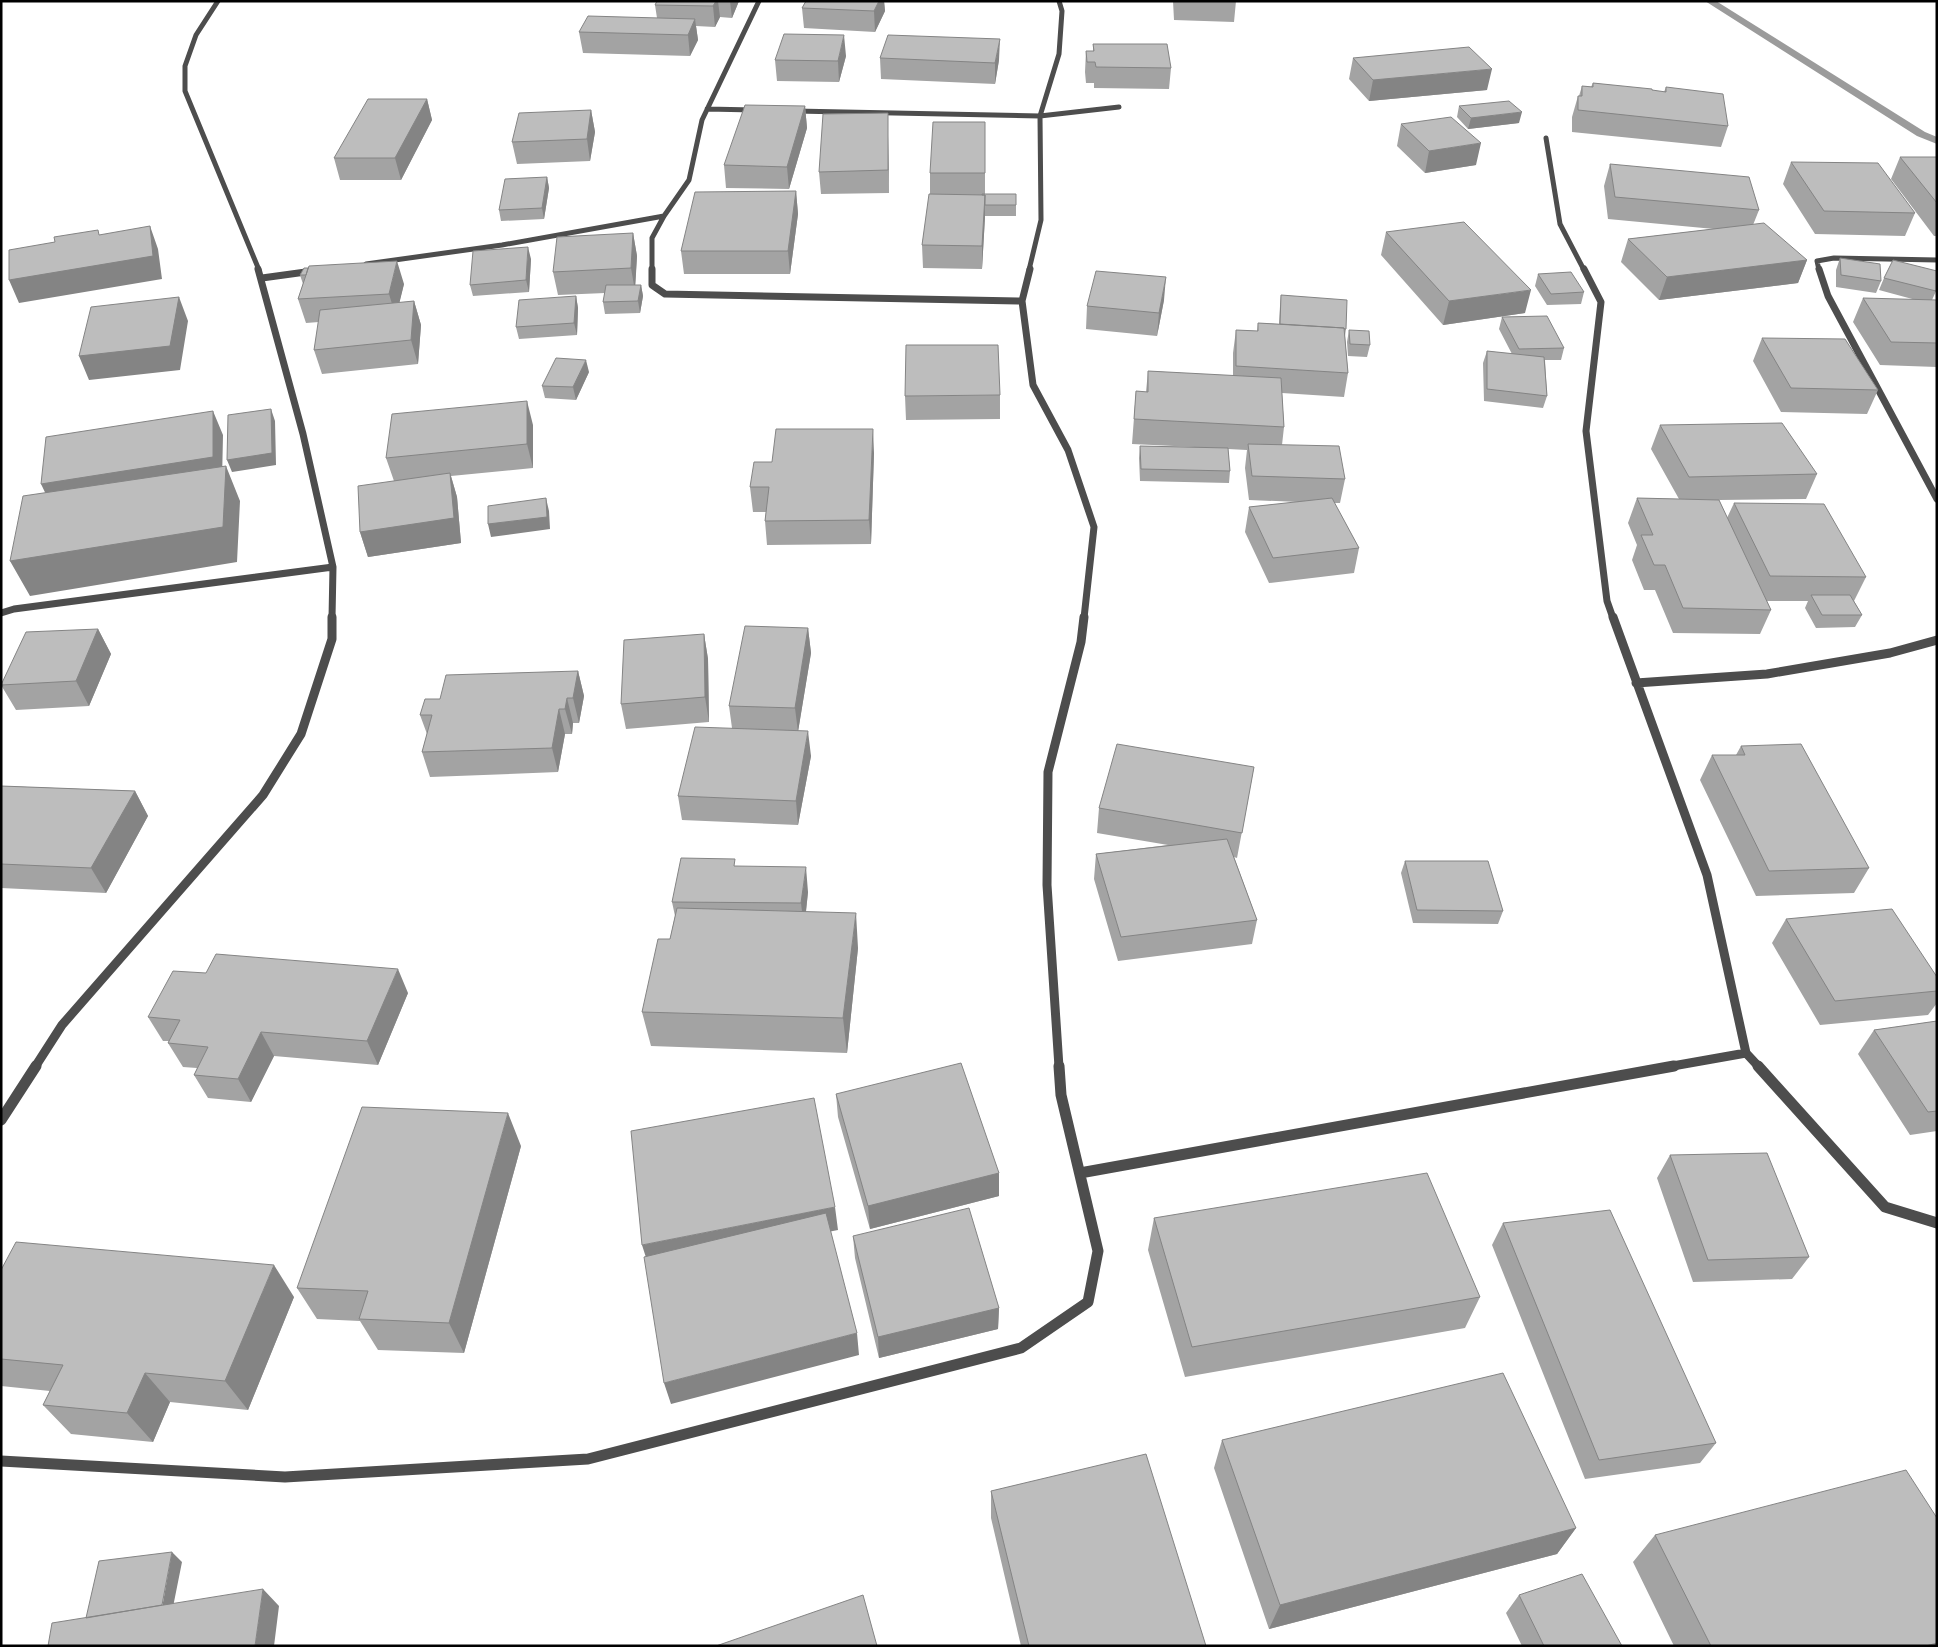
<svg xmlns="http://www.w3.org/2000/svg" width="1938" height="1647" font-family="Karla,sans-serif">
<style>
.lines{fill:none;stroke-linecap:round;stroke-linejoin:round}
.stream{fill:#9b9b9b;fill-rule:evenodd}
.minor-far3{stroke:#4d4d4d;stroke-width:5}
.minor-far2{stroke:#4d4d4d;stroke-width:7}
.minor-far1{stroke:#4d4d4d;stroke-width:9}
.minor{stroke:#4d4d4d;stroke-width:11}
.wall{fill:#a3a3a3}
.shaded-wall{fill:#848484}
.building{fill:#bdbdbd;stroke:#848484}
</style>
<rect width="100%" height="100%" fill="#fff"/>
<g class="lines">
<path class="stream" d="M1705,1H1716L1925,132L1937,137V144L1917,136Z"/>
<path class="minor-far3" d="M218,1L196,35L185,66V91L259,270
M707,109L754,110
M795,111L1040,116L1119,107
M1546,138L1560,224L1584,270
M366,264L502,245L664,216L689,180L702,120L759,1
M652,270V238L664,216
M1029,270L1041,220L1040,116L1059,54L1062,11L1059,1
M1819,270L1817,261L1834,258L1937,260"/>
<path class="minor-far2" d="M258,269L303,434L333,567L332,618
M652,269V285L665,294L1022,301L1033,385L1068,450L1094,527L1084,618
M1584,269L1601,302L1586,431L1607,601L1613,618
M1819,269L1828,296L1937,499
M262,278L313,271
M1022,301L1030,269
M1,613L14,609L333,567"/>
<path class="minor-far1" d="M1613,617L1707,875L1746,1053L1667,1067
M1636,683L1767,674L1890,653L1937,640
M1746,1053L1759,1067
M35,1067L62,1025L263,795L301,734L332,639V617
M1059,1067L1047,885L1048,772L1081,642L1084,617"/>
<path class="minor" d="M1758,1066L1885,1207L1937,1223
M1,1120L36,1066
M1080,1173L1674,1066
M1,1461L285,1477L588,1459L1021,1348L1088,1302L1098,1251L1061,1095L1059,1066"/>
</g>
<path class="wall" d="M657,1H739L732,18L720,17L715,27L696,26L698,40L690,56L583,53L579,32L657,18L655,5Z
M806,1H884L885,11L875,32L804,28L802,8Z
M1173,1H1236L1234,22L1174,20Z
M1093,44L1171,68L1169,89L1094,88V83H1086L1085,72L1086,51H1093Z
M846,56L839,82L777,81L775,60Z
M880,58L999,60L995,84L881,79Z
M1353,58L1487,90L1369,101L1349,79Z
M1593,83L1664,92L1666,87L1728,126L1721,147L1572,132V117L1578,96H1579L1582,86L1591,87Z
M427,99L432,120L401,180H340L334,158Z
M805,106L807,128L789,189L726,188L724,165Z
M1459,106L1519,123L1468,129L1457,117Z
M591,110L595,132L590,161L517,164L512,142Z
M985,122V194H1016V216H985L982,269L923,268L922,245L930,194V173Z
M1401,124L1476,165L1425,173L1397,146Z
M888,135L889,193L821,194L819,172Z
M1900,157H1937V236H1934L1891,179Z
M1791,162L1915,213L1905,236L1815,234L1783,184Z
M1610,164L1759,210L1753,225L1807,260L1798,283L1659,300L1621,262L1628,239L1714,229L1608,219L1604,186Z
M547,177L549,188L544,219L501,221L499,210Z
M796,191L798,214L790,274H684L681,251Z
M1386,232L1525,313L1443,325L1381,255Z
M633,233L637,256L635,285H641L643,296L640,313L605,314L603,302L605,293L558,295L553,272Z
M1840,258L1881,281L1876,293L1836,287V270Z
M531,259L529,292L473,296L470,285Z
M304,268L404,284L399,303L414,301L421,325L418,364L322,374L314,350L319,322L306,323L298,299L303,284L300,275Z
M1538,274L1584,292L1581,304L1547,305L1535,286Z
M1884,278L1937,289L1932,300H1937V367L1880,365L1853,322L1863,298L1916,300L1879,290Z
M1281,295L1346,329L1345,336L1348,373L1344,397L1282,393L1284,427L1282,445L1345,479L1340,503H1334L1359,548L1354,573L1269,583L1245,532L1249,507L1299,502L1249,500L1245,468L1247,450L1228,449L1230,471L1229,483L1140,481L1139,458L1140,446L1195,447L1132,444L1136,391L1146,392L1148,371L1233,376V353L1236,330L1257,331L1258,323L1279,324L1280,306Z
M576,296L578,308L577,335L519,339L516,327Z
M1164,300L1157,336L1086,329L1087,306Z
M1502,317L1564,348L1561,360H1545L1547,396L1543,408L1484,401L1483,363L1487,351L1512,354L1499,329Z
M1349,330L1370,345L1367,357L1348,356L1347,342Z
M1762,338L1878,390L1867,414L1781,412L1753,361Z
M589,372L576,400L545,398L542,386Z
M1000,395V419L906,420L905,396Z
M533,425V468L451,476L457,497L461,543L368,557L360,532L394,481L386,458Z
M1660,425L1817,474L1806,499L1719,500L1727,518L1734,503L1866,577L1854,601L1862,615L1855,627L1816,628L1805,608L1808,601H1767L1771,610L1760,634L1673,633L1655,590H1644L1632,560L1637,545L1628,523L1637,498L1679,499L1651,449Z
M874,453L871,544L767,545L765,521L766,512H753L750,487L772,462Z
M808,628L811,653L798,731L811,756L798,825L682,820L678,796L732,728L729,706Z
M98,629L111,654L89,706L16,710L1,685Z
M704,634L708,659L709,722L626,729L621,704Z
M578,671L584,696L579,723H573L572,734H565L558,772L430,777L422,752L427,734L420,715L440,699Z
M1741,746L1869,868L1854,893L1756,896L1700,780L1712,755H1736Z
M1254,767L1237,858L1234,857L1257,920L1252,944L1118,961L1094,879L1096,854L1168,845L1097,833L1099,808Z
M1,786L135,791L148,816L106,893L1,888Z
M1405,861L1503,911L1498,924L1413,923L1401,873Z
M736,866L808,892L806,912L858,948L847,1053L651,1046L642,1012L670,939L675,916L672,902Z
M1786,919L1937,977V1003L1928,1015L1820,1025L1772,943Z
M408,993L378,1065L274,1056L251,1102L208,1098L194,1075L197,1068L183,1067L168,1043L169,1041H163L148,1017Z
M1937,1021V1131L1910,1135L1858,1054L1874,1030Z
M836,1094L999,1173V1196L870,1229L838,1117Z
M521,1146L464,1353L378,1350L360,1321L317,1319L297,1288Z
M1670,1155L1809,1257L1792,1279L1693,1282L1657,1178Z
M1154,1218L1480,1297L1465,1328L1185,1377L1148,1250Z
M1503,1223L1716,1443L1700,1463L1585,1479L1492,1245Z
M853,1236L999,1308L998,1329L879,1358L855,1258Z
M1,1270L294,1297L248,1410L170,1402L153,1442L71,1434L43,1405L50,1391L1,1386Z
M1222,1440L1576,1528L1557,1554L1269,1629L1214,1468Z
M991,1491L1206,1646H1021L991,1518Z
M1655,1535L1937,1646H1674L1633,1562Z
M1519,1595L1622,1646H1522L1506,1613Z"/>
<path class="shaded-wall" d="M716,1H718L720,17L715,27L713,6Z
M730,1H739L732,18Z
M879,1H884L885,11L875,32L874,11Z
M695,19L698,40L690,56L688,35Z
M844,35L846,56L839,82L838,61Z
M1000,39L999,60L995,84V63Z
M1492,69L1487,90L1369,101L1373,80Z
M427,99L432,120L401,180L395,158Z
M805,106L807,128L789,189L787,167Z
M591,110L595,132L590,161L587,139Z
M1522,112L1519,123L1468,129L1471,118Z
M888,113V135L889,193L888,170Z
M1481,143L1476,165L1425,173L1429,151Z
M547,177L549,188L544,219L542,208Z
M796,191L798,214L790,274L788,251Z
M985,195V217L982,269V246Z
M150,226L158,249L162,279L19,303L9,280Z
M633,233L637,256L635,291L631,268Z
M528,247L531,259L529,292L526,280Z
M1807,260L1798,283L1659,300L1667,277Z
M397,261L404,284L396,317L389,294Z
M1166,277L1164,300L1157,336L1159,313Z
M641,285L643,296L640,313L638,301Z
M1531,290L1525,313L1443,325L1449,301Z
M576,296L578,308L577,335L574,323Z
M179,297L188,321L180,370L89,380L79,356Z
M414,301L421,325L418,364L411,340Z
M586,360L589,372L576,400L573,387Z
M527,401L533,425V468L527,444Z
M271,409L275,421L276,465L232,472L227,460Z
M213,411L223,435L222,481L53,509L41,484Z
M873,429L874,453L871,544L869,520Z
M226,466L240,501L237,562L30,596L10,561Z
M450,473L457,497L461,543L368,557L360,532Z
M546,498L549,511L550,529L491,537L488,524Z
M808,628L811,653L798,732L795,708Z
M98,629L111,654L89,706L76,681Z
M704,634L708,659L709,722L705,697Z
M578,671L584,696L579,723L573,698Z
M567,698L573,723L572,734L565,709Z
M559,709L565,734L558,772L552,748Z
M808,731L811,756L798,825L796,801Z
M135,791L148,816L106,893L91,868Z
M806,867L808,892L804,928L801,903Z
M856,913L858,948L847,1053L843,1018Z
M398,969L408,993L378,1065L367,1041Z
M261,1032L274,1056L251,1102L238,1079Z
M508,1113L521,1146L464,1353L449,1323Z
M999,1173V1196L870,1229L868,1206Z
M835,1207L838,1230L649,1267L642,1245Z
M274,1265L294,1297L248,1410L225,1381Z
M999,1308L998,1329L879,1358L878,1337Z
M857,1333L859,1355L671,1404L664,1383Z
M145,1373L170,1402L153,1442L127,1413Z
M1576,1528L1557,1554L1269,1629L1280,1605Z
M172,1552L182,1562L171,1617L162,1608Z
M263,1589L279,1606L274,1646H255Z
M1937,1643V1646H1926Z"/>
<path class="building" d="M657,1H716L713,6L655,5Z
M806,1H879L874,11L802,8Z
M588,16L695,19L688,35L579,32Z
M784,34L844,35L838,61L775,60Z
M888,35L1000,39L995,63L880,58Z
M1093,44H1167L1171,68L1096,67L1095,62H1087L1086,51H1094Z
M1469,47L1492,69L1373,80L1353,58Z
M1593,83L1652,89V90L1666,92V87L1723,94L1728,126L1578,110V96H1582V86L1593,87Z
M368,99H427L395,158H334Z
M1509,101L1522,112L1471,118L1459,106Z
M745,105L805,106L787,167L724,165Z
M591,110L587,139L512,142L519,113Z
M888,113V170L819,172L823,114Z
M1451,117L1481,143L1429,151L1401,124Z
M933,122H985V173H930Z
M1900,157H1937V203Z
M1791,162L1878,163L1915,213L1824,211Z
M1610,164L1749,177L1759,210L1615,197Z
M547,177L542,208L499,210L505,179Z
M796,191L788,251H681L695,192Z
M929,194L985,195L982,246L922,245Z
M982,194H1016V205H985V195H982Z
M1464,222L1531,290L1449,301L1386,232Z
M1764,223L1807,260L1667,277L1628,239Z
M150,226L153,256L9,280V250L55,242L54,237L98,230L99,235Z
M633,233L631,268L553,272L557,237Z
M528,247L526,280L470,285L473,251Z
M1840,258L1880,264L1881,281L1841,275Z
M1893,260L1937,271V289L1936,291L1884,278Z
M397,261L389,294L298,299L309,266Z
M304,268H308L306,275H300Z
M1096,271L1166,277L1159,313L1087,306Z
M1571,272L1584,292L1551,294L1538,274Z
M606,285H641L638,301L603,302Z
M1281,295L1347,300L1346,329H1344V328L1280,324Z
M576,296L574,323L516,327L519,300Z
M179,297L170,346L79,356L91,307Z
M1863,298L1937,300V343L1891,342Z
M414,301L411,340L314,350L320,310Z
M1547,316L1564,348L1519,349L1502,317Z
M1258,323L1344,328L1348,373L1236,366V330L1258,331Z
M1349,330L1369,331L1370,345L1350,344Z
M1762,338L1845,339L1878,390L1791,388Z
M906,345H998L1000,395L905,396Z
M1487,351L1544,357L1547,396L1487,389Z
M556,358L586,360L573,387L542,386Z
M1148,371L1281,378L1284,427L1134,419L1136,391L1148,392Z
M527,401V444L386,458L392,414Z
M271,409L272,453L227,460L228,415Z
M213,411V457L41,484L46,437Z
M1782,423L1817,474L1689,477L1660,425Z
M776,429H873L869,520L765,521L769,487H750L754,462H772Z
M1248,444L1339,446L1345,479L1252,476Z
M1140,446L1228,448L1230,471L1141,469Z
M226,466L223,527L10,561L23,496Z
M450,473L454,518L360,532L358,486Z
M546,498L547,517L488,524V506Z
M1332,498L1359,548L1273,558L1249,507Z
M1637,498L1719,500L1771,610L1683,608L1665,565H1654L1641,535H1653Z
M1734,503L1824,504L1866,577L1770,576Z
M1811,595H1850L1862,615H1822Z
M745,626L808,628L795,708L729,706Z
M98,629L76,681L1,685L26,632Z
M704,634L705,697L621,704L624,640Z
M578,671L573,698H567L565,709H559L552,748L422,752L432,715H420L425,699H440L446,675Z
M695,727L808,731L796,801L678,796Z
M1117,744L1254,767L1242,833L1099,808Z
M1801,744L1869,868L1769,871L1712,755H1745L1741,746Z
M1,786L135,791L91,868L1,864Z
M1227,839L1257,920L1121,937L1096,854Z
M681,858L735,859L734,866L806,867L801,903L672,902Z
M1405,861H1488L1503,911L1417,910Z
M677,908L856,913L843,1018L642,1012L658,939H670Z
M1892,909L1937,977V991L1835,1001L1786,919Z
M216,954L398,969L367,1041L261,1032L238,1079L194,1075L208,1047L168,1043L180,1020L148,1017L173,971L206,973Z
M1937,1021V1111L1928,1112L1874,1030Z
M961,1063L999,1173L868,1206L836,1094Z
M814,1098L835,1207L642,1245L631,1131Z
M362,1107L508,1113L449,1323L359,1319L368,1291L297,1288Z
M1767,1153L1809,1257L1708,1260L1670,1155Z
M1427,1173L1480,1297L1192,1347L1154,1218Z
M969,1208L999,1308L878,1337L853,1236Z
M1610,1210L1716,1443L1599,1460L1503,1223Z
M826,1213L857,1333L664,1383L644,1257Z
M16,1242L274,1265L225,1381L145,1373L127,1413L43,1405L63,1365L1,1359V1270Z
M1503,1373L1576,1528L1280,1605L1222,1440Z
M1146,1454L1206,1646H1029L991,1491Z
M1906,1470L1937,1518V1643L1926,1646H1711L1655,1535Z
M172,1552L162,1605L86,1618L99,1561Z
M1582,1574L1622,1646H1544L1519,1595Z
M263,1589L255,1646H48L52,1623Z
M863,1595L877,1646H716Z"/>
<rect width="1938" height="1647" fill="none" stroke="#000000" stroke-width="5"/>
</svg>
